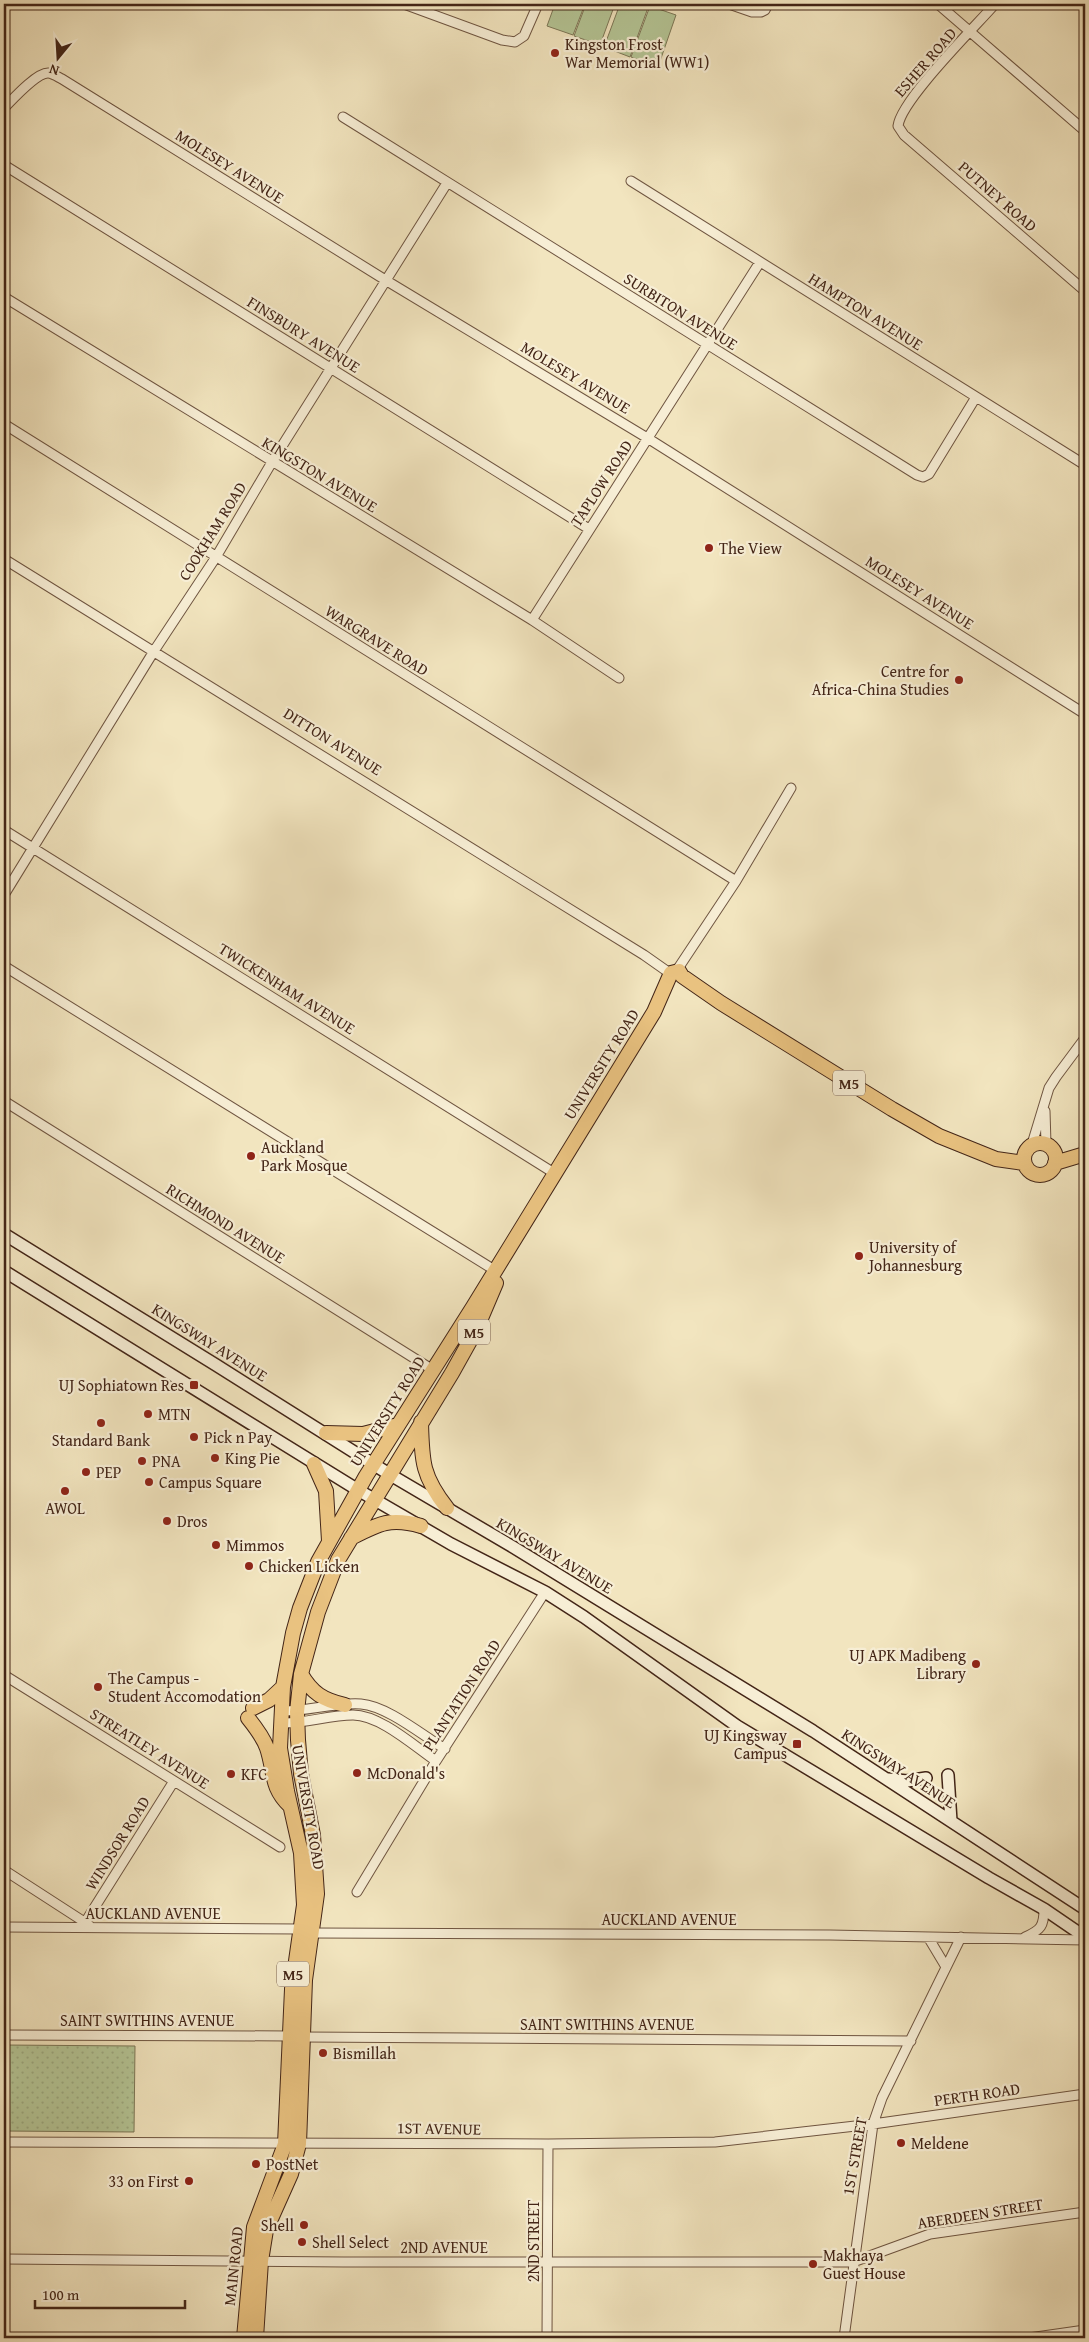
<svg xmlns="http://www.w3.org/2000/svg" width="1089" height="2342" font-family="'Gentium Book Plus',serif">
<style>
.grass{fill:url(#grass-dots);stroke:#7c7656}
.pitch{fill:#b5c696;stroke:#7c7656}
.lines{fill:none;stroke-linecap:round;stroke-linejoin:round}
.street-casing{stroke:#6f5541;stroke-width:11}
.secondary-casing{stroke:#432517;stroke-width:14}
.primary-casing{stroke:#432517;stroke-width:16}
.street{stroke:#f7eed5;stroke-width:9}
.secondary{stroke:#f7eed5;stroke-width:11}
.primary{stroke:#e9c280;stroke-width:14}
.poi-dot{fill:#8f2418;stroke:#f7eed5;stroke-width:2}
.labels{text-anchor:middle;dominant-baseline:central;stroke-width:4.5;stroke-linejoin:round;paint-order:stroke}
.shield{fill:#f7eed5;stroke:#796150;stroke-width:1}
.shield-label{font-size:15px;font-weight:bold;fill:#432517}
.poi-label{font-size:16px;fill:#432517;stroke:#f7eed5;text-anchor:start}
.street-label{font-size:16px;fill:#432517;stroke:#f7eed5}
</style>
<defs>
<pattern id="grass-dots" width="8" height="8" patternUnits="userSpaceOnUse" patternTransform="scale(1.25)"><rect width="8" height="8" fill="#b5c696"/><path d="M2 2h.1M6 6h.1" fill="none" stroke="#9daa81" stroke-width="1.8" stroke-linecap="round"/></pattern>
</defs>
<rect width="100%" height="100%" fill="#f2e5bf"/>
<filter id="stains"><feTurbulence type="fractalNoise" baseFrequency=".004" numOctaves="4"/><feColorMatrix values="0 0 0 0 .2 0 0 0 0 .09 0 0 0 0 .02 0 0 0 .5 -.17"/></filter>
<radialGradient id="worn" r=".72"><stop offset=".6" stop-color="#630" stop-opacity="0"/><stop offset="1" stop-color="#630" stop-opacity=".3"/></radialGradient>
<path class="grass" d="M4,2045L135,2046L134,2132L4,2131Z"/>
<path class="pitch" d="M555,4H585L573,35L547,26Z
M586,4H615L600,45L574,36Z
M620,4L649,5L630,57L604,47Z
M650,6L676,15L658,67L631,57Z"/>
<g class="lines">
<g class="street-casing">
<path id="street" d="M404,4L502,40L515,42L524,36L538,4
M729,4L752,12H761L765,10L768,4
M938,4L1085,131
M995,4C975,27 901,100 898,126L904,135L1085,291
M4,108C12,100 36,73 48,73C52,73 58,77 62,79L387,281L649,439L1085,714
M343,117L917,475L923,477L929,474L976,397
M4,165L589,529
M631,181L1085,465
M4,297L532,620L619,678
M4,424L736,881
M4,559L644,955L671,974
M532,620L760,262
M4,830L554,1173
M4,895L154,651L216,557L272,462L447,183
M4,966L496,1271
M677,970L736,881L791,788
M4,1101L433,1370
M1045,1111L1046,1144
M1032,1144L1049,1088L1056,1077L1085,1038
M4,1675L280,1847
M280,1711C307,1712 334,1702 361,1704C387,1706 422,1735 445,1749
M280,1723C305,1724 328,1715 353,1715C380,1715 414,1746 436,1761
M4,1870L89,1925
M357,1892L436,1761L545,1592
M86,1921L174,1781
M4,1927L301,1929
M312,1933L830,1935L1085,1940
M928,1937L946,1967
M1025,1937C1041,1930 1044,1926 1044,1909
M4,2035L290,2036
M303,2037L911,2041
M4,2142L548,2144L715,2142L873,2124L1085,2094
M4,2259L344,2262H853L930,2234L1085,2212
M547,2338L548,2144
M844,2338L873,2124L882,2098L961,1937
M1029,2338L1085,2330"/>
</g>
<g class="secondary-casing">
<path id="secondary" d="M4,1234L216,1365L389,1474L513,1547L813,1731L1085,1909
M4,1271L358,1490L451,1544L545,1592L584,1617L737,1726L989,1878L1044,1909L1085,1937
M948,1775L951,1821
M888,1779L907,1781L926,1778"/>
</g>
<g class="primary-casing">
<path id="primary" d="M1024 1159a16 16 0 1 1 32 0a16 16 0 1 1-32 0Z
M1055,1163L1085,1154
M421,1422C422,1462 422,1476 447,1508
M326,1433L363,1434L398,1425
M314,1464L326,1491L329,1541
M351,1538C378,1524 390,1517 421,1526
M301,1674C312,1693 323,1700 345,1705
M253,1708L269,1700L283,1687
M248,1718C256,1728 263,1737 267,1748C275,1772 270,1787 290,1806
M244,2338L254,2227L285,2144L292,1989L304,1905L301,1853L287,1791L280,1748L283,1687L293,1633L300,1608L318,1562L366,1476L473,1307L654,1012L671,973L679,971L682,976L721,1003L892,1109L939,1136L996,1159L1024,1163
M256,2338L261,2261L266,2230L291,2174L299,2144L305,1980L317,1894L313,1835L301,1774L298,1740L297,1712L301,1674L318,1612L338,1560L452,1373L476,1330L496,1283"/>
</g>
<use href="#street" class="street"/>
<use href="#secondary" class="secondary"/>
<use href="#primary" class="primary"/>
</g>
<g class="poi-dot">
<circle cx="555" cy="53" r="5"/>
<circle cx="709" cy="548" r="5"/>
<circle cx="959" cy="680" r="5"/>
<circle cx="251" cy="1156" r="5"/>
<circle cx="859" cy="1256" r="5"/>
<rect x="189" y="1380" width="10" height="10" rx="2.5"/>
<circle cx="148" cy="1414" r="5"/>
<circle cx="101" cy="1423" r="5"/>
<circle cx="194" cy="1437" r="5"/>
<circle cx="215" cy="1458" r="5"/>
<circle cx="142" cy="1461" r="5"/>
<circle cx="86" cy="1472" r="5"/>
<circle cx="149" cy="1482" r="5"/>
<circle cx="65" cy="1491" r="5"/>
<circle cx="167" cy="1521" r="5"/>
<circle cx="216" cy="1545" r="5"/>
<circle cx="249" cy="1566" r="5"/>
<circle cx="976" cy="1664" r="5"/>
<circle cx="98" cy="1687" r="5"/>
<rect x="792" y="1739" width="10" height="10" rx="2.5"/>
<circle cx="357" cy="1773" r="5"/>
<circle cx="231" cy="1774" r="5"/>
<circle cx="323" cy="2053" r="5"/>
<circle cx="901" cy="2143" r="5"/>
<circle cx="256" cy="2164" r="5"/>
<circle cx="189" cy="2181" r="5"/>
<circle cx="304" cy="2225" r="5"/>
<circle cx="302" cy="2242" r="5"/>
<circle cx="813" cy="2264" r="5"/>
</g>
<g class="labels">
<g class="shield">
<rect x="833" y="1070.5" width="32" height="25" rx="4"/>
<rect x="458" y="1319.5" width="32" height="25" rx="4"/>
<rect x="277" y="1961.5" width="32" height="25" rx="4"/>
</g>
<g class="shield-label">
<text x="849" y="1083">M5</text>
<text x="474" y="1332">M5</text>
<text x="293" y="1974">M5</text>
</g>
<g class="poi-label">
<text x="565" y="44">Kingston Frost<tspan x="565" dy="18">War Memorial (WW1)</tspan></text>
<text x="719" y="548">The View</text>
<text x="949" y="671" text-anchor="end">Centre for<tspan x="949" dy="18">Africa-China Studies</tspan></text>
<text x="261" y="1147">Auckland<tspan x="261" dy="18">Park Mosque</tspan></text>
<text x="869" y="1247">University of<tspan x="869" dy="18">Johannesburg</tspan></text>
<text x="184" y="1385" text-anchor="end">UJ Sophiatown Res</text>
<text x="158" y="1414">MTN</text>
<text x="204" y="1437">Pick n Pay</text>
<text x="101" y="1440" text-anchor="middle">Standard Bank</text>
<text x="225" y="1458">King Pie</text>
<text x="152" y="1461">PNA</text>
<text x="96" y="1472">PEP</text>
<text x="159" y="1482">Campus Square</text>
<text x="65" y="1508" text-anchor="middle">AWOL</text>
<text x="177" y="1521">Dros</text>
<text x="226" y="1545">Mimmos</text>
<text x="259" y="1566">Chicken Licken</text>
<text x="966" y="1655" text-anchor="end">UJ APK Madibeng<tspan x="966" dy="18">Library</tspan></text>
<text x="108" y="1678">The Campus -<tspan x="108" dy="18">Student Accomodation</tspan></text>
<text x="787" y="1735" text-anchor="end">UJ Kingsway<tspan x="787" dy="18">Campus</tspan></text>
<text x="367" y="1773">McDonald's</text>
<text x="241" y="1774">KFC</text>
<text x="333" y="2053">Bismillah</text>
<text x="911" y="2143">Meldene</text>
<text x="266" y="2164">PostNet</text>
<text x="179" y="2181" text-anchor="end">33 on First</text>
<text x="294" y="2225" text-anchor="end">Shell</text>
<text x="312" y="2242">Shell Select</text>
<text x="823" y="2255">Makhaya<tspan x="823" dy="18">Guest House</tspan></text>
</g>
<g class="street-label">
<text transform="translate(925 62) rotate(-49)">ESHER ROAD</text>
<text transform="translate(230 166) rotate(32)">MOLESEY AVENUE</text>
<text transform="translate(998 196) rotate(41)">PUTNEY ROAD</text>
<text transform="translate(681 311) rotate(32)">SURBITON AVENUE</text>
<text transform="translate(866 311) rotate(32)">HAMPTON AVENUE</text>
<text transform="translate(304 334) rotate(32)">FINSBURY AVENUE</text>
<text transform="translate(576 377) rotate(31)">MOLESEY AVENUE</text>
<text transform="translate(320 474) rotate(31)">KINGSTON AVENUE</text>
<text transform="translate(601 483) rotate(-57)">TAPLOW ROAD</text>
<text transform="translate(212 531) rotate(-58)">COOKHAM ROAD</text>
<text transform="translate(920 592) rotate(32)">MOLESEY AVENUE</text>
<text transform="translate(377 640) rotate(32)">WARGRAVE ROAD</text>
<text transform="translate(333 741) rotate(32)">DITTON AVENUE</text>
<text transform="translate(287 988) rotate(32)">TWICKENHAM AVENUE</text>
<text transform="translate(601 1064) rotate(-58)">UNIVERSITY ROAD</text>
<text transform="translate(226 1223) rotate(32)">RICHMOND AVENUE</text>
<text transform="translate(210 1342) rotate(32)">KINGSWAY AVENUE</text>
<text transform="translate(387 1411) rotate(-58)">UNIVERSITY ROAD</text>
<text transform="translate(555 1555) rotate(31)">KINGSWAY AVENUE</text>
<text transform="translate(461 1695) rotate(-57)">PLANTATION ROAD</text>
<text transform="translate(150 1748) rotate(32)">STREATLEY AVENUE</text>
<text transform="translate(899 1768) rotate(33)">KINGSWAY AVENUE</text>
<text transform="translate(309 1807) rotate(80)">UNIVERSITY ROAD</text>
<text transform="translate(117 1843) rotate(-58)">WINDSOR ROAD</text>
<text x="153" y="1913">AUCKLAND AVENUE</text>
<text x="669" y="1919">AUCKLAND AVENUE</text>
<text x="147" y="2020">SAINT SWITHINS AVENUE</text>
<text x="607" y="2024">SAINT SWITHINS AVENUE</text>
<text transform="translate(977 2094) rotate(-8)">PERTH ROAD</text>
<text transform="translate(439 2128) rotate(1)">1ST AVENUE</text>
<text transform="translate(854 2156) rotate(-80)">1ST STREET</text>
<text transform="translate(980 2213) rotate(-9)">ABERDEEN STREET</text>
<text transform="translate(533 2241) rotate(-90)">2ND STREET</text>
<text x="444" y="2247">2ND AVENUE</text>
<text transform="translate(233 2266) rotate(-84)">MAIN ROAD</text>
</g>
</g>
<rect width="1089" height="2342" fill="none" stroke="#f2e5bf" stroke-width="20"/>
<rect x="5" y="5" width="1079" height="2332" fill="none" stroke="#432517" stroke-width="2.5"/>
<rect x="10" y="10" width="1069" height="2322" fill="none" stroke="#432517"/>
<g transform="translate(58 58) rotate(198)" stroke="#f7eed5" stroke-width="4" paint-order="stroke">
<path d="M0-4L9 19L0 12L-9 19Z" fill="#432517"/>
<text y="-8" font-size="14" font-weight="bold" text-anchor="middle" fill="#432517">N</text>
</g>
<path d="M35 2300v8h150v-8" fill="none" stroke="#432517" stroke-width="2.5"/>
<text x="42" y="2300" font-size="15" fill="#432517" stroke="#f7eed5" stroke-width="4" paint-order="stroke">100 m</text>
<rect width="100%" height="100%" filter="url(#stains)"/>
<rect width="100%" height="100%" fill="url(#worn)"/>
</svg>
